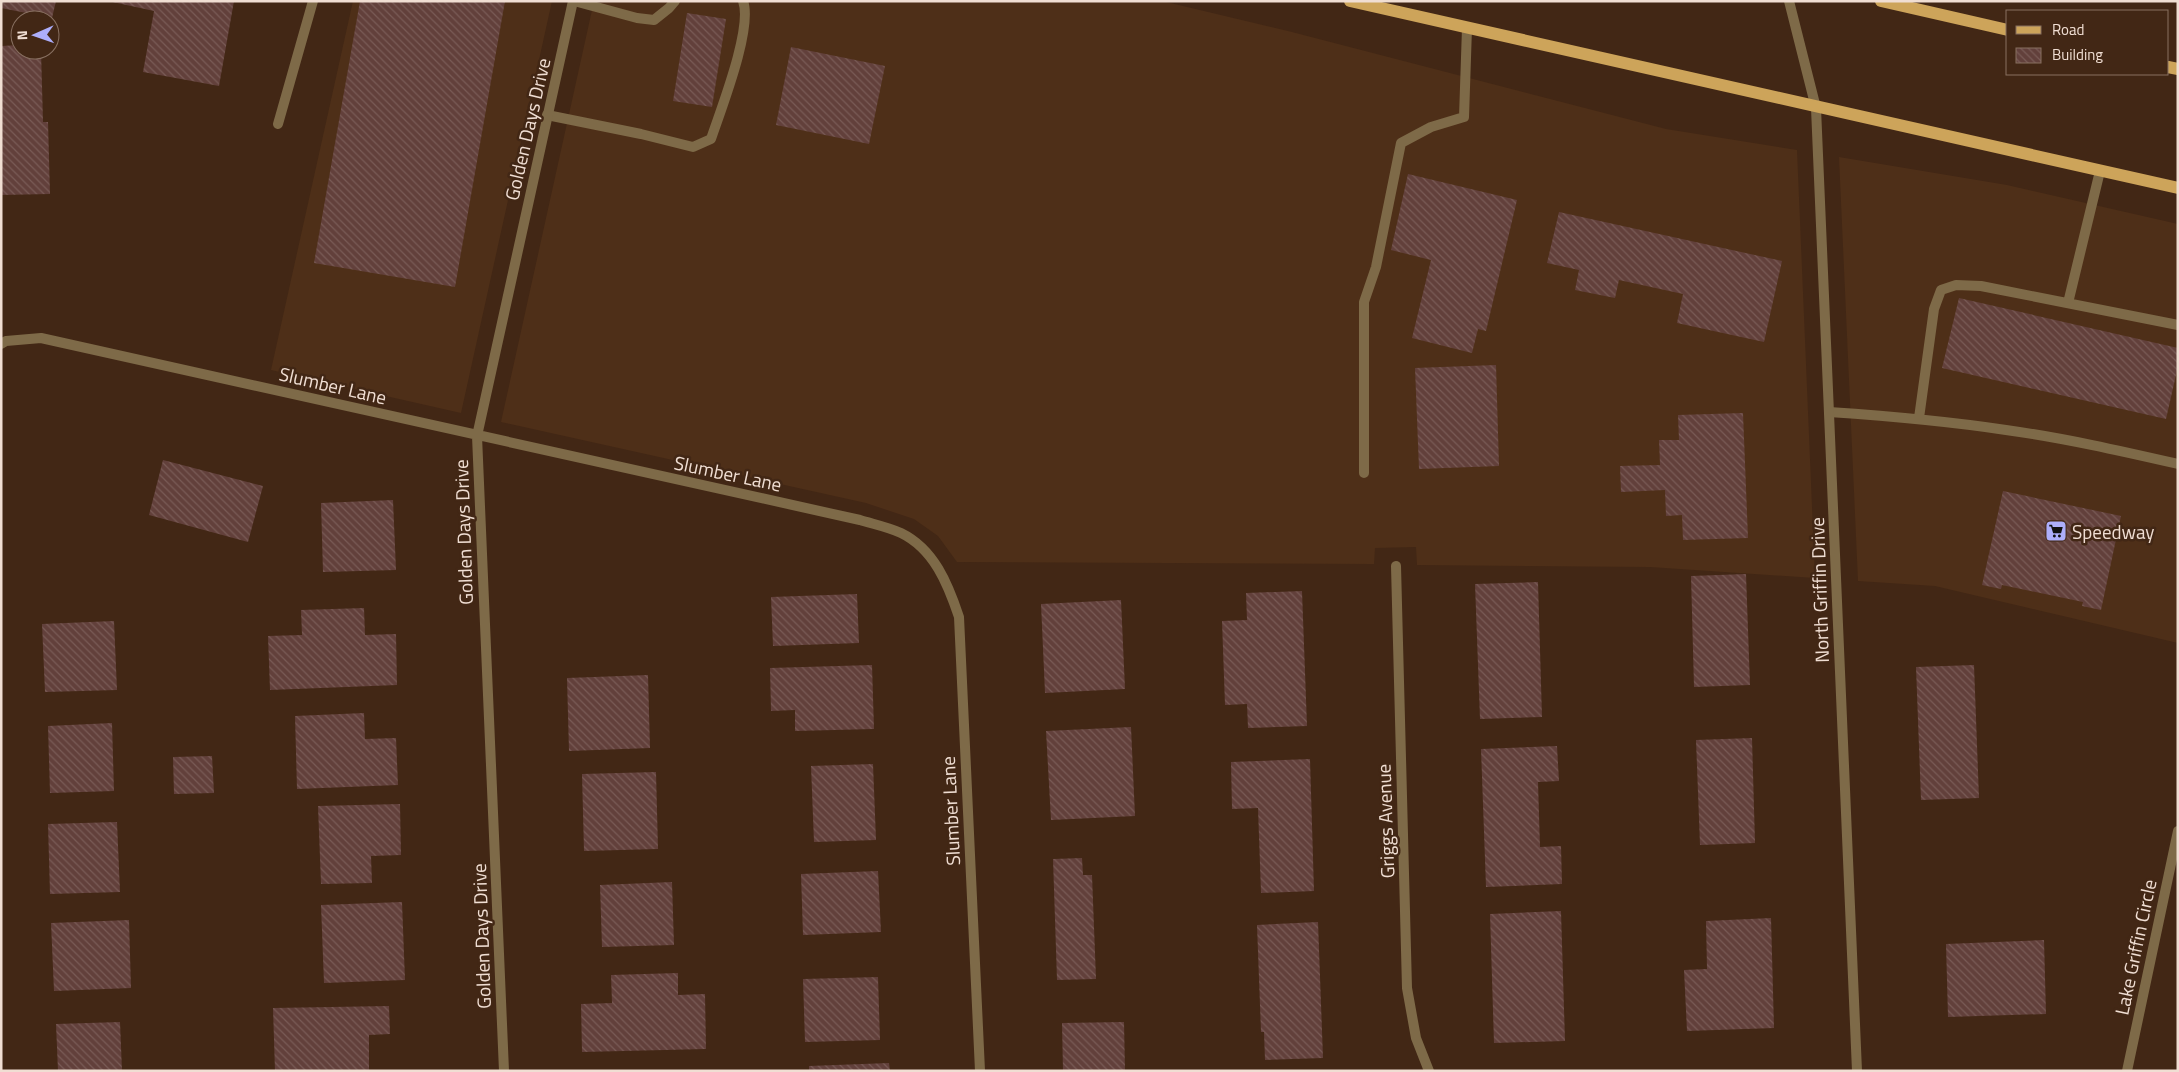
<svg xmlns="http://www.w3.org/2000/svg" width="2179" height="1072" font-family="'Titillium Web',sans-serif">
<style>
.built{fill:#4e2f18}
.building{fill:url(#building-back-hatch)}
.lines{fill:none;stroke-linecap:round;stroke-linejoin:round}
.service{stroke:#7e6a48;stroke-width:10}
.minor{stroke:#7e6a48;stroke-width:10}
.tertiary{stroke:#7e6a48;stroke-width:10}
.primary{stroke:#cda45a;stroke-width:12}
.labels{text-anchor:middle;dominant-baseline:central;stroke-width:5;stroke-linejoin:round;paint-order:stroke}
.street-label{font-size:19px;fill:#f0ded3;stroke:#422715}
.poi-label{font-size:19px;fill:#f0ded3;stroke:#422715;text-anchor:start}
</style>
<defs>
<pattern id="building-back-hatch" width="6" height="6" patternUnits="userSpaceOnUse" patternTransform="scale(1.25)"><rect width="6" height="6" fill="#62403b"/><path d="M-1 5l2 2M0 0l6 6M5-1l2 2" fill="none" stroke="#795b56"/></pattern>
</defs>
<rect width="100%" height="100%" fill="#422715"/>
<path class="built" d="M353,1H552L461,413L271,370Z
M594,1H1162L1288,31L1666,129L1797,150L1815,578L1650,567L1417,565L1416,547L1375,548L1374,564L957,562L938,536L914,519L866,503L501,422Z
M1839,157L2007,185L2178,224V643L1935,586L1858,581Z"/>
<path class="building" d="M1,1H56L52,18L1,8Z
M108,1H234L219,86L143,72L154,11Z
M360,1H505L455,287L314,263Z
M687,13L726,19L712,107L673,101Z
M20,45V50H41L43,122H48L50,194L1,195V46Z
M791,47L885,66L869,144L776,125Z
M1408,174L1517,200L1486,331L1478,329L1472,353L1412,338L1431,260L1391,250Z
M1559,212L1782,261L1764,342L1677,323L1683,294L1619,280L1615,298L1575,290L1579,270L1547,263Z
M1959,298L2178,348V366L2166,419L1942,368Z
M1496,365L1499,466L1419,469L1415,368Z
M1743,413L1748,538L1683,540L1682,515L1666,516L1665,490L1621,492L1620,466L1660,465L1659,440H1679L1678,415Z
M163,460L263,486L248,542L149,515Z
M2003,491L2121,516L2101,610L2082,606L2083,602L2002,585L2001,589L1982,585Z
M393,500L396,570L323,572L321,503Z
M1746,574L1750,685L1694,687L1691,576Z
M1538,582L1542,717L1480,719L1475,584Z
M1302,591L1307,726L1248,728L1247,704L1225,705L1222,621L1247,620L1246,593Z
M857,594L859,643L773,646L771,597Z
M1121,600L1125,689L1045,693L1041,604Z
M364,608L365,635L396,634L397,685L270,690L268,636L302,635L301,610Z
M114,621L117,690L45,692L42,624Z
M872,665L874,729L795,731V710L771,711L770,668Z
M1974,665L1979,798L1921,800L1916,667Z
M648,675L650,748L569,751L567,678Z
M364,713L365,739L396,738L398,785L297,789L295,716Z
M112,723L114,791L50,793L48,726Z
M1131,727L1135,816L1051,820L1046,731Z
M1752,738L1755,843L1700,845L1696,740Z
M1557,746L1559,781L1538,782L1540,847L1561,846L1562,884L1486,887L1481,749Z
M212,756L214,793L174,794L173,757Z
M1310,759L1314,891L1261,893L1258,808L1232,809L1231,762Z
M873,764L876,840L814,842L811,766Z
M656,772L658,849L584,851L582,774Z
M400,804L401,855L371,856L372,883L321,884L318,806Z
M117,822L120,892L50,894L48,824Z
M1082,858L1083,875H1092L1096,979L1057,980L1053,859Z
M878,871L881,932L803,935L801,874Z
M672,882L674,945L602,947L600,885Z
M402,902L405,980L324,983L321,905Z
M1561,911L1565,1041L1494,1043L1490,914Z
M1771,918L1774,1028L1687,1031L1684,970L1707,969L1706,921Z
M129,920L131,988L54,991L51,923Z
M1318,922L1323,1058L1265,1060L1264,1032H1261L1257,925Z
M2044,940L2046,1014L1948,1017L1946,944Z
M678,973V995L705,994L706,1049L582,1052L581,1004L612,1003L611,975Z
M878,977L880,1040L805,1042L803,979Z
M389,1006L390,1034L369,1035V1071H275L273,1008Z
M120,1022L122,1071H58L56,1024Z
M1124,1022L1125,1071H1063L1062,1023Z
M889,1063L890,1071H809V1066Z"/>
<g class="lines">
<path class="service" d="M574,1L637,18L654,20L669,8L675,1
M547,115L641,134L693,147L711,139C721,109 753,28 743,1
M278,124L313,1
M2068,303L2100,171
M1829,412C1888,416 1947,421 2006,430C2064,438 2121,451 2178,464
M1919,418L1934,309L1941,290L1956,285L1981,286L2178,325
M1364,473V302L1376,267L1401,143L1431,127L1464,117L1467,28"/>
<path class="minor" d="M1816,108L1857,1071
M1,344L6,341L41,338L860,520C873,524 888,527 901,533C934,549 948,584 959,617L980,1071
M1396,566L1407,988L1416,1038L1429,1071
M504,1071L477,436L573,1
M2127,1071L2178,831"/>
<path class="tertiary" d="M1789,1L1816,108"/>
<path class="primary" d="M1350,1L2178,188
M1881,1L2008,30
M2168,67L2178,69"/>
</g>
<defs>
<g id="supermarket-square" transform="scale(1.125)"><rect x="-9" y="-9" width="18" height="18" rx="4" fill="#adaefb" stroke="#422715"/><path d="M-6-5.5h2.5l.6 2H6L4.5 2H-2.5L-4.4-4H-6ZM-1.5 3.2a1.3 1.3 0 1 0 .1 0ZM3 3.2a1.3 1.3 0 1 0 .1 0Z" fill="#111"/></g>
</defs>
<g fill-rule="evenodd">
<use href="#supermarket-square" x="2056" y="531"/>
</g>
<g class="labels">
<g class="street-label">
<text transform="translate(527 129) rotate(-77)">Golden Days Drive</text>
<text transform="translate(333 385) rotate(13)">Slumber Lane</text>
<text transform="translate(728 473) rotate(12)">Slumber Lane</text>
<text transform="translate(463 532) rotate(-92)">Golden Days Drive</text>
<text transform="translate(1819 590) rotate(-92)">North Griffin Drive</text>
<text transform="translate(950 811) rotate(-93)">Slumber Lane</text>
<text transform="translate(1385 821) rotate(-92)">Griggs Avenue</text>
<text transform="translate(481 936) rotate(-92)">Golden Days Drive</text>
<text transform="translate(2135 947) rotate(-78)">Lake Griffin Circle</text>
</g>
<g class="poi-label">
<text x="2072" y="531">Speedway</text>
</g>
</g>
<rect width="2179" height="1072" fill="none" stroke="#f0ded3" stroke-width="5"/>
<rect x="2006" y="10" width="162" height="65" fill="#422715" stroke="#887061"/>
<rect x="2016" y="26" width="25" height="8" fill="#cda45a" stroke="#887061"/>
<text x="2052" y="35" font-size="15" fill="#f0ded3">Road</text>
<rect x="2016" y="48" width="25" height="15" fill="url(#building-back-hatch)" stroke="#887061"/>
<text x="2052" y="60" font-size="15" fill="#f0ded3">Building</text>
<g transform="translate(35 35) rotate(268)"><circle r="24" fill="#422715" stroke="#887061"/>
<path d="M0-4L9 19L0 12L-9 19Z" fill="#adaefb"/>
<text y="-8" font-size="14" font-weight="bold" text-anchor="middle" fill="#f0ded3">N</text>
</g>
</svg>
